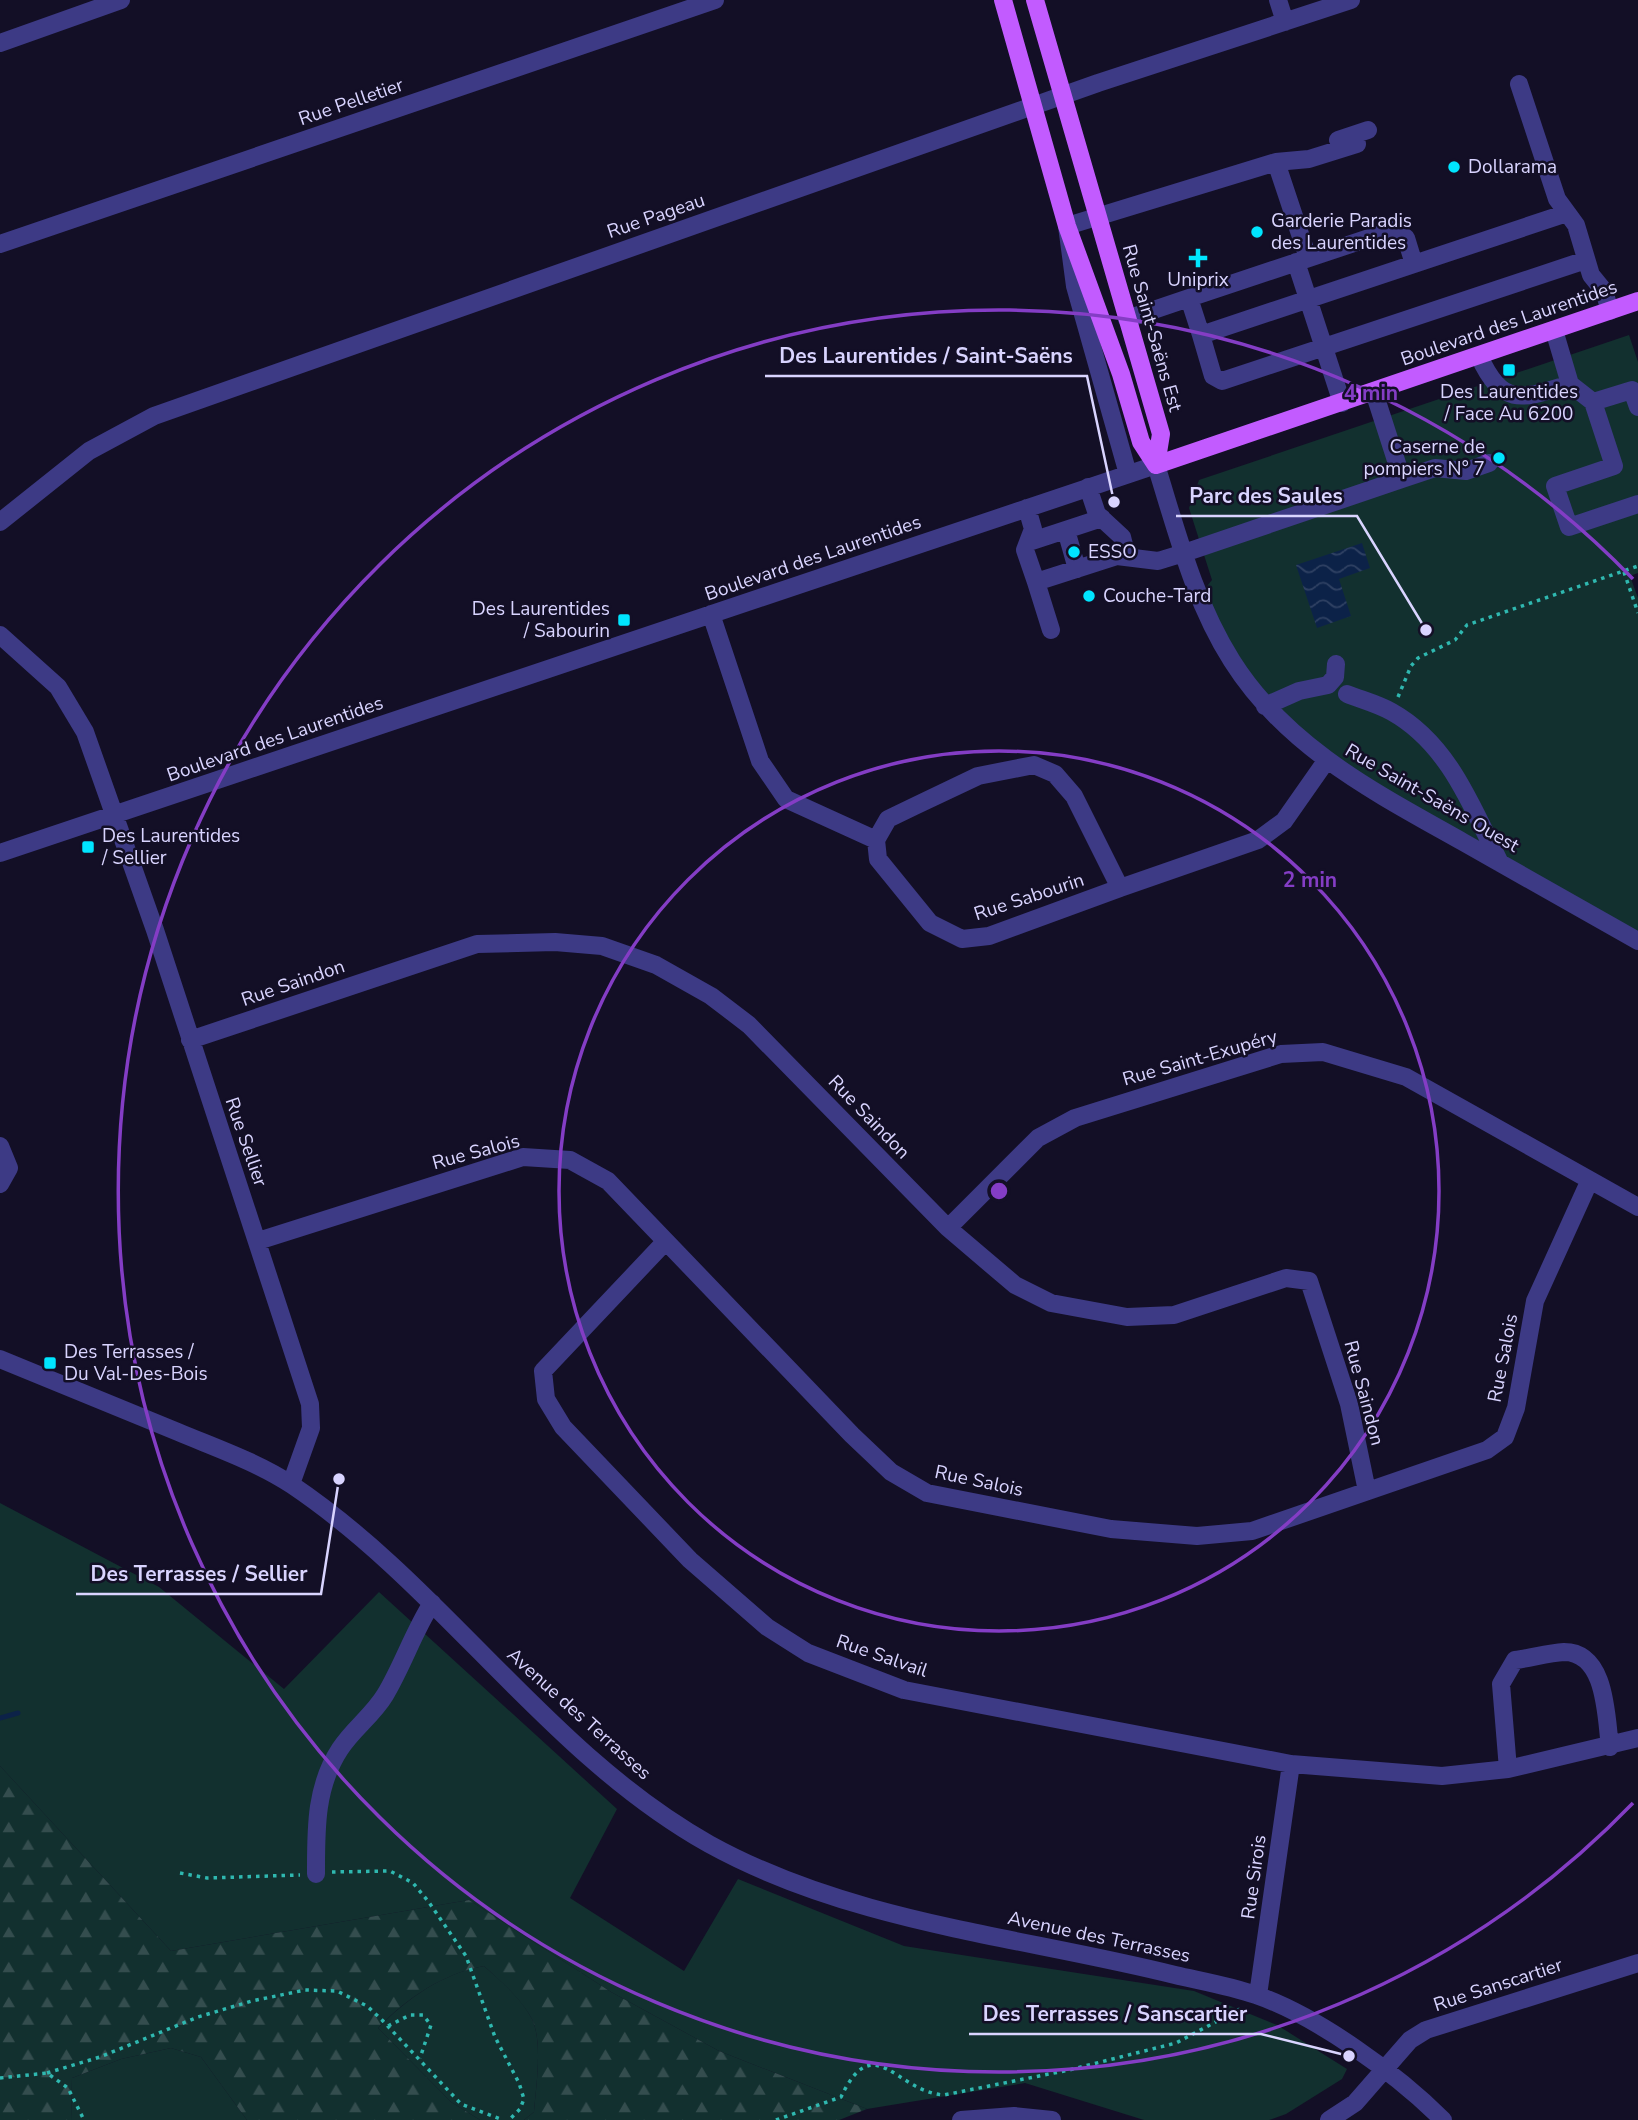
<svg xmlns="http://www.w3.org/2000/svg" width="1638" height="2120" font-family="'Nunito Sans',sans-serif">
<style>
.green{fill:#12302f}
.forest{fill:url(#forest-firs)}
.water{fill:url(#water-waves)}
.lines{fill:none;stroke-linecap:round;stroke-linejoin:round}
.stream{stroke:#0c2248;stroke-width:5}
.path{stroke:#2fb8b0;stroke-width:3.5;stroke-dasharray:3.5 5;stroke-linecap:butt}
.minor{stroke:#3d3a85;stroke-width:18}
.major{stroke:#c25bff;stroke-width:18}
.ring{fill:none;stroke:#843dc5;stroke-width:3.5}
.poi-dot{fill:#00e5ff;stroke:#130f26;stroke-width:2.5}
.labels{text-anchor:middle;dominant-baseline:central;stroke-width:5;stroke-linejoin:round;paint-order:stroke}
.street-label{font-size:19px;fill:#d9d4ff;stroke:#130f26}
.poi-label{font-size:19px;fill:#d9d4ff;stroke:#130f26;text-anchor:start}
.centre{fill:#843dc5;stroke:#130f26;stroke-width:3.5}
.ring-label{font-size:21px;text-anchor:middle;font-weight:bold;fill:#843dc5;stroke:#130f26;stroke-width:5;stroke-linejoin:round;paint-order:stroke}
.leader{fill:none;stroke:#d9d4ff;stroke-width:2.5}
.callout-dot{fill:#d9d4ff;stroke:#130f26;stroke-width:2.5}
.callout-label{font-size:21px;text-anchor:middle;font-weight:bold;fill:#d9d4ff;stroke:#130f26;stroke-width:5;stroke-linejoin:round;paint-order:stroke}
</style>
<defs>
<pattern id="forest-firs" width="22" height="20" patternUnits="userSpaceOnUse" patternTransform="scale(1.75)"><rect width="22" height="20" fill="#12302f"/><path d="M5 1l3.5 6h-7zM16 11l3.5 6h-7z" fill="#344d4e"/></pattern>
<pattern id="water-waves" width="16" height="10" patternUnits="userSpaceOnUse" patternTransform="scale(1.75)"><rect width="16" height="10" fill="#0c2248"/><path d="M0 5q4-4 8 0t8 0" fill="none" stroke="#2f4163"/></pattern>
</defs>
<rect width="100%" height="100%" fill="#130f26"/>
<path class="green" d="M1629,335L1638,362V573L1630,576L1638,598V941L1500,863L1282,724L1197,598L1212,580L1189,508L1199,480Z
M0,1503L159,1587L284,1689L379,1592L617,1809L570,1898L684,1971L738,1879L904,1946L1194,1991L1277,2025L1347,2069L1342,2079L1286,2114L1269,2120H1144L1025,2083L867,2109L719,2051L611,1992L469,1900L171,1951L0,1766Z
M484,1966C500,1980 522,1999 532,2019C543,2042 536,2087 534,2112L524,2120H480L451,2102L378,2028C408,1998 441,1974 484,1966Z
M171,2048L201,2057L247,2120H71L72,2078L121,2059Z"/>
<path class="forest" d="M0,1766L171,1951L469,1900L611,1992L719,2051L867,2109L839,2120H524L534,2112C536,2087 543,2042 532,2019C522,2000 500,1980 484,1966C442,1974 407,1998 378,2028L451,2102L480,2120H247L201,2057L171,2048L121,2059L72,2078L71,2120H0Z"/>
<path class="water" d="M1362,543L1370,568L1339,579L1351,616L1317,628L1296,565Z"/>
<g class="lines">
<path class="stream" d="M0,1718L18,1713"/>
<path class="path" d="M1624,572L1638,613
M1398,697L1411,666L1418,658L1455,640L1467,625L1638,566
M332,1872L390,1871L413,1883L428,1901L466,1956L495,2037L519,2083L524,2099L520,2109L509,2120
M180,1873L207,1878L300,1875
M388,2026L410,2015H423L431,2025L420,2058
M47,2073L100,2057L198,2017L252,2001L305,1990L337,1991L367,2006L382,2020L461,2104L503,2120
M0,2078L47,2073L68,2088L84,2120
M776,2120L841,2097C874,2028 896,2092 944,2095L1069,2070L1176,2043L1240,2009"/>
<path class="minor" d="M1278,0L1285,22
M0,43L121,0
M1519,84L1557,199L1576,225L1591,275L1604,291L1610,311
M1338,140L1368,130
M1276,162L1309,159L1357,144
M0,244L715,0
M1296,262L1342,403
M1189,298L1393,230L1406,238L1414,264
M1127,319L1189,298L1201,335L1567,213
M1201,335L1213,376L1222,381L1586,260
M1479,356C1503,408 1522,399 1570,384L1554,330
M1570,384L1593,402L1614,466L1555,486L1569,527L1638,504
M1593,402L1632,390L1638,407
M1128,474L1075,286L1067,226L1276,162L1308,258
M1402,479L1435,468L1466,471L1489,463
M1088,487L1097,514L1122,537L1127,557
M1027,508L1033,529L1025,550L1036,582L1117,556L1158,561L1184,553L1402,479L1374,392
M0,522L89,451L154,416L1098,83L1351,0
M1066,530L1077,569
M1029,542L1102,518
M1036,582L1051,630
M711,614L760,761L786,799L876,840L888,819L917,805L978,776L1034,765L1055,774L1074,796L1120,888L1258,840L1284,821L1326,761
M0,635L58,687L85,732L155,930L310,1404L311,1428L291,1484
M1347,694C1362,700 1378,704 1392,712C1449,744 1472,807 1500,863
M1265,706L1299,691L1328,685L1335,677L1336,664
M876,840L878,859L930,923L962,939L989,936L1120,888
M0,853L1156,465C1177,532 1194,601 1232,661C1287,748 1376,793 1463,842C1521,875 1580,908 1638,941
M190,1040L477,944L555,942L602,946L656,965L711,996L749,1025L948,1228L1015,1285L1051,1303L1127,1317L1174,1315L1286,1278L1309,1281L1349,1404L1367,1491
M0,1146L9,1168L0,1184
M948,1228L1038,1138L1075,1118L1281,1054L1323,1052L1406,1077L1638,1207
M258,1241L523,1157L570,1160L608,1181L852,1435L891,1472L927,1493L1111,1529L1197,1536L1252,1531L1487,1450L1505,1437L1516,1408L1535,1301L1589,1182
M665,1242L543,1371L546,1399L563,1427L690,1560L767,1627L808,1653L904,1690L1291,1764L1442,1776L1508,1769L1638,1738
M0,1359C60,1383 119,1408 178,1432C216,1448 257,1462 292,1485C445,1588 547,1753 709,1844C852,1923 1019,1936 1175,1975C1201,1981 1230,1986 1256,1995C1317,2016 1397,2074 1443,2120
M1508,1769L1501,1684L1515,1660C1531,1658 1548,1653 1564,1652C1607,1652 1606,1718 1610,1747
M316,1874C316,1830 315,1787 340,1749C353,1729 373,1715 385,1695C403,1665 413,1633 432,1603
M1258,1995L1291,1764
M961,2120L1014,2116L1052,2120
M1329,2120L1355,2103L1410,2040L1426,2030L1638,1963"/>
<path class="major" d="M1003,0L1067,226L1121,374L1141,442L1156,465
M1035,0L1161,434L1156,465
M1156,465L1638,301"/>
</g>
<g class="ring">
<circle cx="999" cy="1191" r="440"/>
<path d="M1633 1803A881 881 0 1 1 1633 579"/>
</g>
<g class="poi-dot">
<circle cx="1454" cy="167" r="7"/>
<circle cx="1257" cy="232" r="7"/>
<path d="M1194.5 247.5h7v7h7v7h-7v7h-7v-7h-7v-7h7z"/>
<rect x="1502" y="363" width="14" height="14" rx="3.5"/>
<circle cx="1499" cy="458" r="7"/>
<circle cx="1074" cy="552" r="7"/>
<circle cx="1089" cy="596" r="7"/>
<rect x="617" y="613" width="14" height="14" rx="3.5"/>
<rect x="81" y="840" width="14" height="14" rx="3.5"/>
<rect x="43" y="1356" width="14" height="14" rx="3.5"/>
</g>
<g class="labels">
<g class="street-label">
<text transform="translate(351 102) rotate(-19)">Rue Pelletier</text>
<text transform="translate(656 216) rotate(-19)">Rue Pageau</text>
<text transform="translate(1509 323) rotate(-19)">Boulevard des Laurentides</text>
<text transform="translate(1152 328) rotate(74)">Rue Saint-Saëns Est</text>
<text transform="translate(813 558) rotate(-19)">Boulevard des Laurentides</text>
<text transform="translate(275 739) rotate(-19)">Boulevard des Laurentides</text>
<text transform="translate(1432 798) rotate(30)">Rue Saint-Saëns Ouest</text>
<text transform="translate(1029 897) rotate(-18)">Rue Sabourin</text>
<text transform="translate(293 983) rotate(-19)">Rue Saindon</text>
<text transform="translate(1200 1058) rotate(-16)">Rue Saint-Exupéry</text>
<text transform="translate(869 1117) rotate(46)">Rue Saindon</text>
<text transform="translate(246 1142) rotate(71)">Rue Sellier</text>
<text transform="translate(476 1152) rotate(-15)">Rue Salois</text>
<text transform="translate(1503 1358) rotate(-79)">Rue Salois</text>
<text transform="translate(1364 1393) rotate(75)">Rue Saindon</text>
<text transform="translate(979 1481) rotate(12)">Rue Salois</text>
<text transform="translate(882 1656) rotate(19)">Rue Salvail</text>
<text transform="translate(579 1714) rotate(42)">Avenue des Terrasses</text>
<text transform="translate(1254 1877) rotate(-82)">Rue Sirois</text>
<text transform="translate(1099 1937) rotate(12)">Avenue des Terrasses</text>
<text transform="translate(1498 1985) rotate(-18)">Rue Sanscartier</text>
</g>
<g class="poi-label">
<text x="1468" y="167">Dollarama</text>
<text x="1271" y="221">Garderie Paradis<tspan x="1271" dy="22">des Laurentides</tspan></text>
<text x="1198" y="280" text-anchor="middle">Uniprix</text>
<text x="1509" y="392" text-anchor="middle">Des Laurentides<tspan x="1509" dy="22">/ Face Au 6200</tspan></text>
<text x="1485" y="447" text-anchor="end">Caserne de<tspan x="1485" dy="22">pompiers N° 7</tspan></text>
<text x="1088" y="552">ESSO</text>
<text x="1103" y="596">Couche-Tard</text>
<text x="610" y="609" text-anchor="end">Des Laurentides<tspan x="610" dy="22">/ Sabourin</tspan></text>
<text x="102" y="836">Des Laurentides<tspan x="102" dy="22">/ Sellier</tspan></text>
<text x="64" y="1352">Des Terrasses /<tspan x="64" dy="22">Du Val-Des-Bois</tspan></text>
</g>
</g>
<circle cx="999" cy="1191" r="10" class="centre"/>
<g class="ring-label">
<text x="1371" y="400">4 min</text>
<text x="1310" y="887">2 min</text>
</g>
<path class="leader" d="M1114 502L1087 376H765M1426 630L1357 516H1176M339 1479L321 1594H76M1349 2056L1261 2034H969"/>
<g class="callout-dot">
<circle cx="1114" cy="502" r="7"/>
<circle cx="1426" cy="630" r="7"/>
<circle cx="339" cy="1479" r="7"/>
<circle cx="1349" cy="2056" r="7"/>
</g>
<g class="callout-label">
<text x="926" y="363">Des Laurentides / Saint-Saëns</text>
<text x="1266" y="503">Parc des Saules</text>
<text x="199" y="1581">Des Terrasses / Sellier</text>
<text x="1115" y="2021">Des Terrasses / Sanscartier</text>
</g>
</svg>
